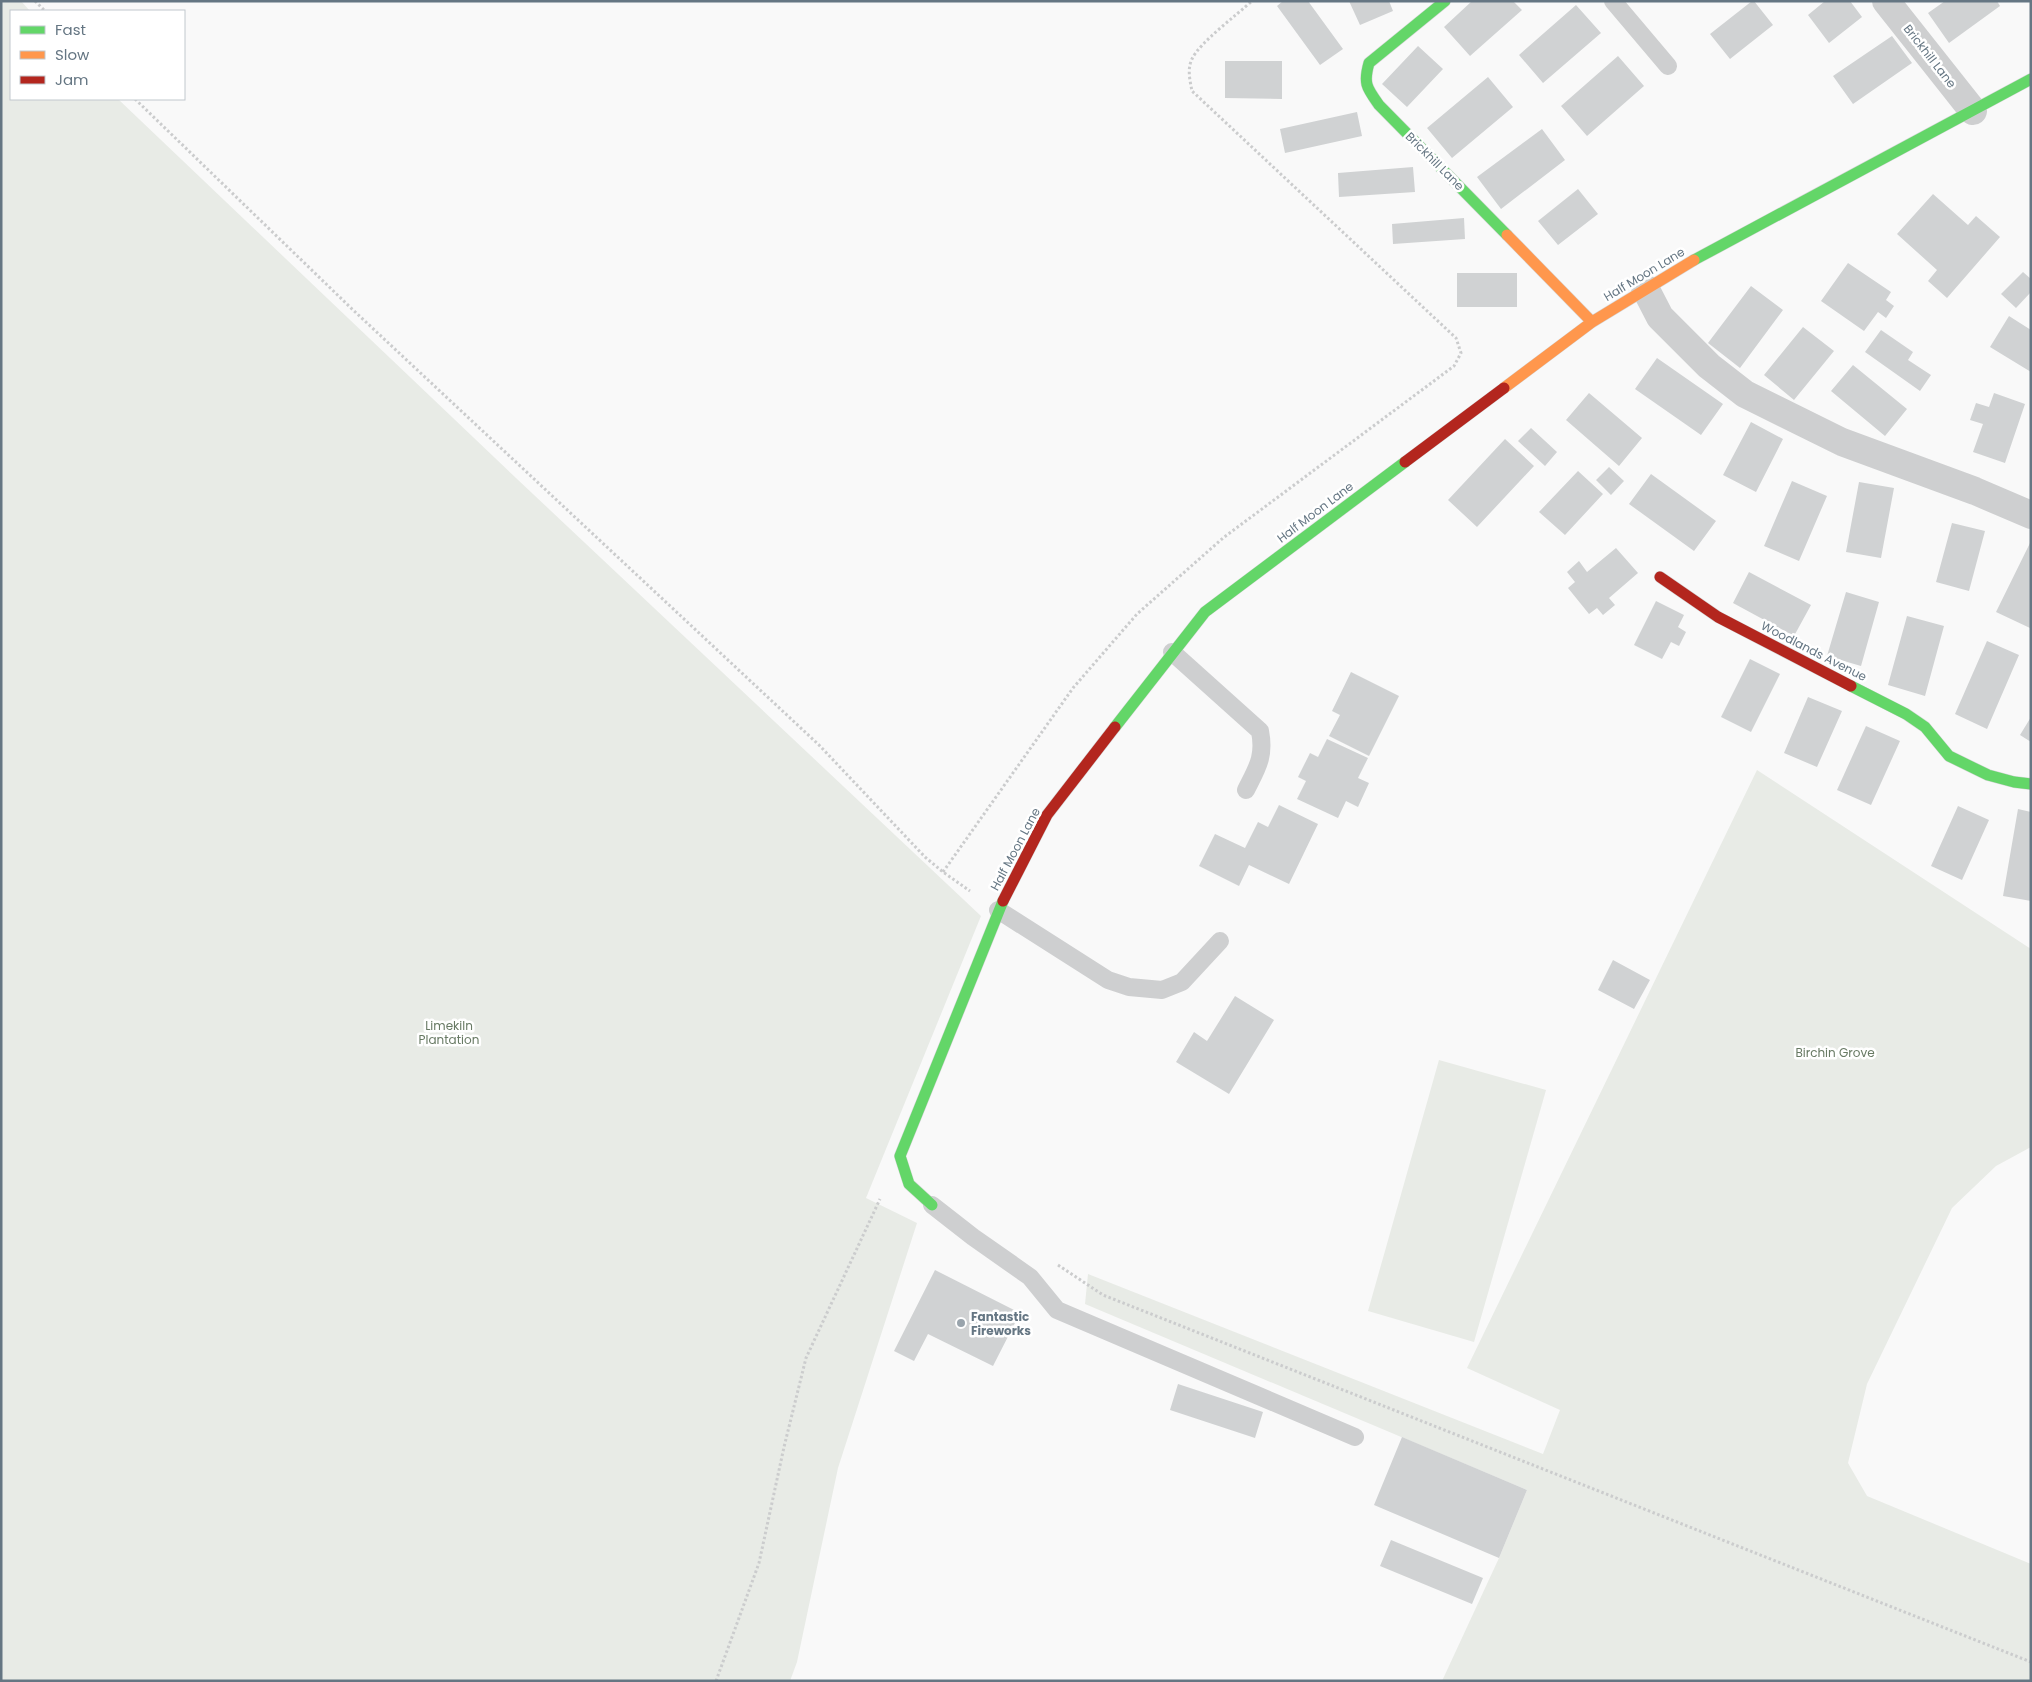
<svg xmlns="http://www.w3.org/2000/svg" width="2032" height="1682" font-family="Poppins,sans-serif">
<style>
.green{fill:#e8ebe6}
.building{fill:#d0d2d3}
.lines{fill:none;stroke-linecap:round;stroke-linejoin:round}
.fast-casing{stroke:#d5d6d7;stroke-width:12}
.slow-casing{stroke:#d5d6d7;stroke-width:12}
.jam-casing{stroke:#d5d6d7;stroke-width:12}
.path{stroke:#cbcccd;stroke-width:3;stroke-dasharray:2.5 2.5;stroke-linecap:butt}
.lane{stroke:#cecfd0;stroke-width:18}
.street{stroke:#cecfd0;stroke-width:28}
.fast{stroke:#63d668;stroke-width:11}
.slow{stroke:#ff974d;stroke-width:11}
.jam{stroke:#b3261e;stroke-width:11}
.poi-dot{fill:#99a4ac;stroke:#fff;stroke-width:2}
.labels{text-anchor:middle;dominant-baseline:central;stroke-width:5;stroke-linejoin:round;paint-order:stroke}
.street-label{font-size:12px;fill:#657683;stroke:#fff}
.park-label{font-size:12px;fill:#687a64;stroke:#fff}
.poi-label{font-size:12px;font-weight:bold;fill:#657683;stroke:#fff;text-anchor:start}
</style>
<rect width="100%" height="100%" fill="#f9f9f9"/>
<path class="green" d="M1,1H21L30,11H11V99H118L516,478L981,916L866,1198L917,1223L838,1468L797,1662L790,1681H1Z
M1757,770L2031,949V1147L1996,1166L1952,1208L1867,1384L1848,1463L1867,1496L2031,1564V1681H1442L1499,1558L1527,1490L1085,1304L1088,1274L1543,1454L1560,1410L1467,1368Z
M1439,1060L1546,1090L1474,1342L1368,1311Z"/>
<path class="building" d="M1283,1H1308L1343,49L1320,65L1277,6Z
M1349,1H1389L1393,11L1360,25Z
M1472,1H1513L1522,10L1470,56L1444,27Z
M1752,1H1754L1773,25L1730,59L1710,34Z
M1825,1H1850L1862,17L1829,43L1808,15Z
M1945,1H1997L2000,6L1949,43L1928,13Z
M1576,5L1601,33L1543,83L1519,55Z
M1892,36L1912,63L1853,104L1833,76Z
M1418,46L1443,69L1407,107L1382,84Z
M1618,56L1644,86L1587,136L1561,106Z
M1225,61H1282V99L1225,98Z
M1488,77L1513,107L1452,158L1427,128Z
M1357,112L1362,136L1285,153L1280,129Z
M1542,129L1565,160L1501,209L1477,177Z
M1413,167L1415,192L1339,197L1338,173Z
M1578,189L1598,214L1558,245L1538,221Z
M1933,194L1968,225L1976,216L2000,237L1947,298L1928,281L1937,270L1897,234Z
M1464,218L1465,239L1393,244L1392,224Z
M1848,263L1891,292L1886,300L1894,306L1886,318L1878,312L1864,331L1821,301Z
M2023,272L2031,279V292L2016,308L2001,294Z
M1457,273H1517V307H1457Z
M1751,286L1783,310L1740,368L1708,343Z
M2009,316L2031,330V372L1990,347Z
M1803,327L1834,351L1794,400L1764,375Z
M1881,330L1913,352L1908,360L1931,375L1920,391L1865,352Z
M1657,358L1723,404L1701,435L1635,389Z
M1853,365L1907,409L1885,436L1831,391Z
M1589,393L1642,438L1619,466L1566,420Z
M1994,393L2025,404L2005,463L1973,452L1983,424L1970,420L1976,403L1989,407Z
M1751,422L1783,439L1756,492L1723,475Z
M1531,428L1557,452L1545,466L1518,441Z
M1505,439L1534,466L1477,527L1448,500Z
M1609,467L1624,481L1611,495L1596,480Z
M1578,471L1603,494L1565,535L1539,512Z
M1651,474L1716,521L1694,551L1629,504Z
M1792,481L1827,496L1799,561L1764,546Z
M1859,482L1894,488L1881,558L1846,552Z
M1952,523L1985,531L1969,591L1936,582Z
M2031,541V627L2030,628L1996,612Z
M1616,548L1638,573L1609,598L1615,605L1603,615L1597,608L1589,614L1568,588L1575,582L1567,572L1579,561L1587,572Z
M1749,572L1811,605L1794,636L1733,603Z
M1846,592L1879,602L1861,666L1827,656Z
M1656,601L1684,615L1678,627L1686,632L1679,646L1671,642L1662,659L1634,645Z
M1907,616L1944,626L1925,696L1888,685Z
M1987,641L2019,655L1987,729L1955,714Z
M1750,659L1780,674L1751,732L1721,717Z
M1351,672L1399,696L1369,756L1329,736L1340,715L1332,711Z
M1808,697L1842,711L1817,767L1784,753Z
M2031,717V742L2020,735Z
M1866,726L1900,741L1871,805L1837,790Z
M1327,739L1368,758L1358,778L1369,783L1358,807L1346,801L1338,818L1297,799L1306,781L1298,777L1310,753L1318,757Z
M1279,805L1318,824L1289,884L1249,865L1239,886L1199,866L1215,834L1245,848L1258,822L1268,827Z
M1958,806L1989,820L1962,880L1931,866Z
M2018,809L2031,812V901L2003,896Z
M1613,960L1650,980L1634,1009L1598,990Z
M1235,996L1274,1020L1229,1094L1176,1062L1194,1032L1207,1041Z
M935,1270L1020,1313L993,1366L928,1334L914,1361L894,1351Z
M1178,1384L1263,1412L1255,1438L1170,1410Z
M1402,1437L1527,1490L1499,1558L1374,1505Z
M1391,1540L1483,1578L1472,1604L1380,1566Z"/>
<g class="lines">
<g class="fast-casing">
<path id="fast" d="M1445,1L1369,63C1363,84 1367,88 1379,105L1507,235
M1694,260L2031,79
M1851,686L1906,714L1925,727L1949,756L1988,775L2014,782L2031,784
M1115,727L1205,612L1405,462
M932,1205L909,1184L900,1156L1003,901"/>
</g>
<g class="slow-casing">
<path id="slow" d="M1507,235L1592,322
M1504,388L1592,322L1694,260"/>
</g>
<g class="jam-casing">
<path id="jam" d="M1405,462L1504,388
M1660,577L1718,617L1851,686
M1003,901L1047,815L1115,727"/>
</g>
<path class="path" d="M35,1L45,11
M135,99L352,309L819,745L925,857L943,872L970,891
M943,872L1073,688L1137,614L1223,538L1454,366L1461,353L1456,338L1192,91C1190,81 1187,69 1192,59C1199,43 1238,14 1252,1
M1058,1265L1103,1295L2031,1662
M716,1681L759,1563L784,1447L806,1358L880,1199"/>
<path class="lane" d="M1613,1L1668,66
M1172,652L1260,731C1265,757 1257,768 1246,790
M998,910L1108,980L1129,987L1162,990L1182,982L1220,941
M932,1205L973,1237L1030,1277L1057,1310L1355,1437"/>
<path class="street" d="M1886,1L1973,111
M1645,288L1660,317L1709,366L1745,394L1842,442L1975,491L2031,515"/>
<use href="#fast" class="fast"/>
<use href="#slow" class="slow"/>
<use href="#jam" class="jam"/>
</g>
<circle class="poi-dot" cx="961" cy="1323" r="5"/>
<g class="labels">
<g class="street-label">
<text transform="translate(1930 56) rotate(52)">Brickhill Lane</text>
<text transform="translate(1435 161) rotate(45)">Brickhill Lane</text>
<text transform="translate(1644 274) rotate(-31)">Half Moon Lane</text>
<text transform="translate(1315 512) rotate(-37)">Half Moon Lane</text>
<text transform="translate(1814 651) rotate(27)">Woodlands Avenue</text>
<text transform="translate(1015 849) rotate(-62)">Half Moon Lane</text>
</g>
<g class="park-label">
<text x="449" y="1025">Limekiln<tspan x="449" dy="14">Plantation</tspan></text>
<text x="1835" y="1052">Birchin Grove</text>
</g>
<g class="poi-label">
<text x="971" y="1316">Fantastic<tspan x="971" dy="14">Fireworks</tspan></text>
</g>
</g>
<rect width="2032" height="1682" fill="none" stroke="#657683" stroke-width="5"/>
<rect x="10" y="10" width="175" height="90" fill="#ffffff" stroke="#c1c8cd"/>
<rect x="20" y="26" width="25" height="8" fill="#63d668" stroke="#c1c8cd"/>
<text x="55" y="35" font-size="15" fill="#657683">Fast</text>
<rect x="20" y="51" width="25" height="8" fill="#ff974d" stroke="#c1c8cd"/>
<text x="55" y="60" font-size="15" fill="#657683">Slow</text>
<rect x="20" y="76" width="25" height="8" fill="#b3261e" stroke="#c1c8cd"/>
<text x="55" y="85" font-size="15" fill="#657683">Jam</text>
</svg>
